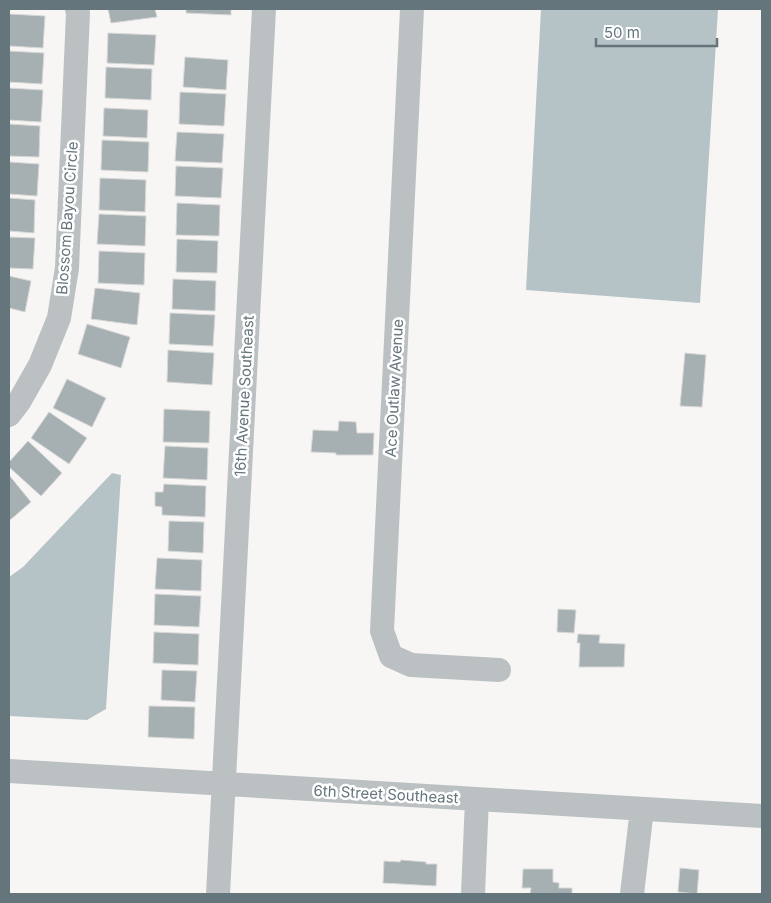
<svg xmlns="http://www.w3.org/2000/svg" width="771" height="903" font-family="Inter,sans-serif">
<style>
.water{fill:#b6c3c6}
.building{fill:#a6afb2;stroke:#d8d8d6}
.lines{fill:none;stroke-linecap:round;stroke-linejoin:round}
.minor{stroke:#bbc1c3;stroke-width:24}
.labels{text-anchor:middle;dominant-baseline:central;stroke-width:5;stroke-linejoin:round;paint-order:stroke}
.street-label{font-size:15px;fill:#64757c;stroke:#fff}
</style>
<rect width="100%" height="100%" fill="#f7f6f4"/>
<path class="water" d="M541,9H718L700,303L526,290Z
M112,473L121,475L106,709L87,720L9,716V577L23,567Z"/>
<path class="building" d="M108,9H155L157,17L111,23Z
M186,9H231V15L186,13Z
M9,14L45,16L43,48L9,46Z
M108,33L156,35L154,65L107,63Z
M9,51L44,53L42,84L9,82Z
M185,57L228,60L226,90L183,87Z
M106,67L152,69L151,100L105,98Z
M9,88L43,90L41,122L9,120Z
M180,92L226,94L224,126L179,124Z
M104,108L148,110L147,138L103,136Z
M9,124L40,126L39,157L9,156Z
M177,132L224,134L222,163L175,161Z
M102,140L149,142L148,172L101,170Z
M9,162L39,164L37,196L9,194Z
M176,166L223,168L221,198L175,196Z
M100,178L146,180L145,212L99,210Z
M9,198L35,200L34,233L9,231Z
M177,203L220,205L219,236L176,235Z
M99,214L146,216L145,246L97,244Z
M9,237L35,238L33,269L9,268Z
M177,239L218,241L217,273L176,272Z
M99,251L145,253L144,285L98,283Z
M9,276L31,281L25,312L9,308Z
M173,279L216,281L215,311L172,309Z
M95,288L140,293L137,325L91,319Z
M170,313L215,315L213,346L169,344Z
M87,324L130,337L121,368L78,354Z
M168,350L214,353L212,385L167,382Z
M685,353L706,355L702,407L680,406Z
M67,379L106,398L92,427L53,408Z
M164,409L210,411L209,443L163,442Z
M49,412L87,438L69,464L31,438Z
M339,421L356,422L357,433H374L373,455H336V453L311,452L313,430L338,431Z
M28,441L62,473L41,496L9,467V462Z
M165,446L208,448L207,480L163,478Z
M9,475L31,502L9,521Z
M164,484L206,486L205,517L162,515V507L155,506V492H163Z
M169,521L204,522L203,553L168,551Z
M157,558L202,560L201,591L155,589Z
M155,594L201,596L199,627L154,625Z
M558,609L576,610L574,633L557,632Z
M154,632L199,634L198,665L153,663Z
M578,634L600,635L599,643L625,644L624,667H579L580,643H577Z
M162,670L197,671L195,702L161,700Z
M149,706L195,707L194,739L148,737Z
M401,860L426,862V864H437L436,886L383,883L384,861L400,862Z
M680,868L699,870L697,894L678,892Z
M523,869H553V882L559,883V888H572V894H530L531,888H522Z"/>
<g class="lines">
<path class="minor" d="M412,9L382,631L391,656L411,665L499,670
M9,415L19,402L40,365L59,318L67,268L78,13L77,9
M9,771L762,816
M218,894L264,9
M473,894L477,799
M632,894L642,809"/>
</g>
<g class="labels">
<g class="street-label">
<text transform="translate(67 218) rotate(-86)">Blossom Bayou Circle</text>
<text transform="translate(394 388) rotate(-87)">Ace Outlaw Avenue</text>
<text transform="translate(244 396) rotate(-87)">16th Avenue Southeast</text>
<text transform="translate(386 794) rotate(3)">6th Street Southeast</text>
</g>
</g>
<rect width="771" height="903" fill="none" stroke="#64757c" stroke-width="20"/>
<path d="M596 38v8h121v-8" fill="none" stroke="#64757c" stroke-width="2.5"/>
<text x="604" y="38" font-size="15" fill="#64757c" stroke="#ffffff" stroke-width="4" paint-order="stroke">50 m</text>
</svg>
